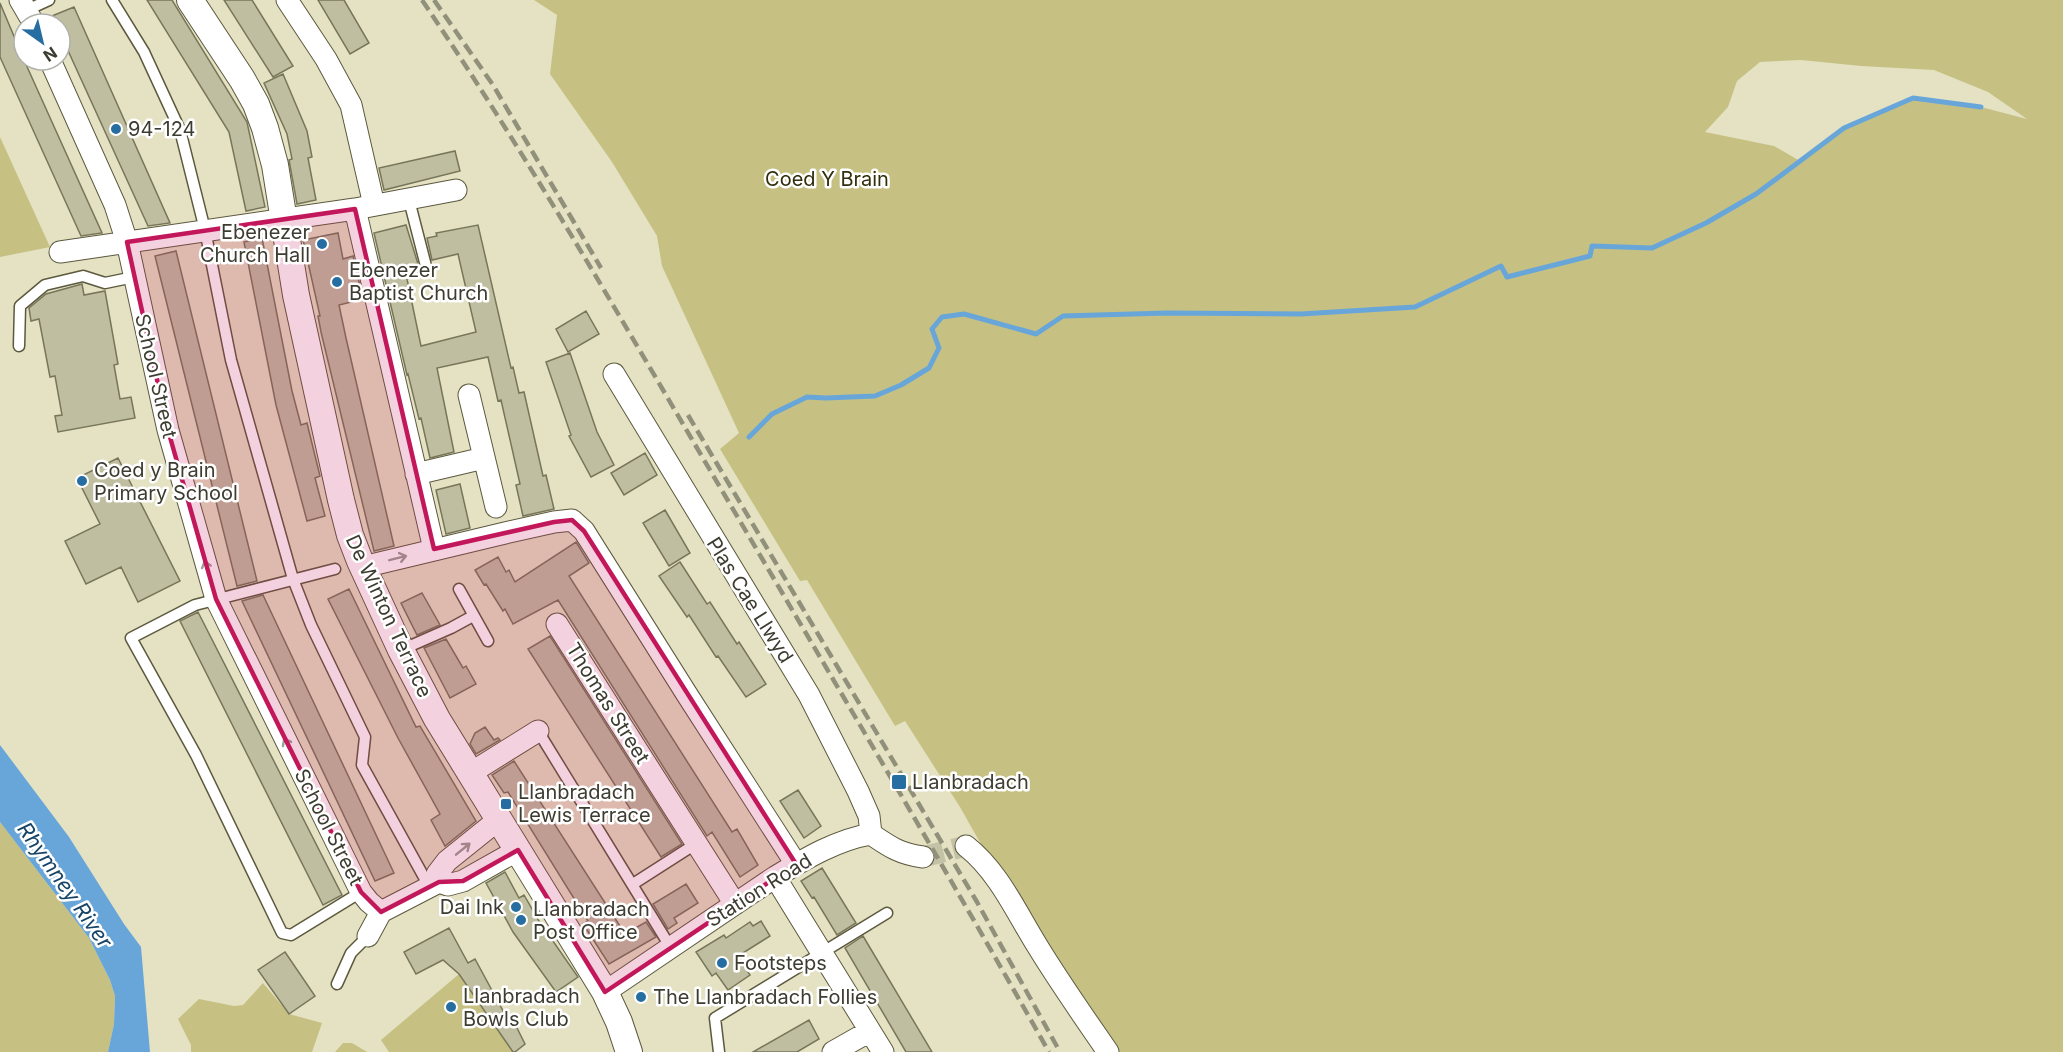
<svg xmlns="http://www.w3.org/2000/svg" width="2063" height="1052" font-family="Inter,sans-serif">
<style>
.green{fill:#c6c183;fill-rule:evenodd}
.water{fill:#68a6da}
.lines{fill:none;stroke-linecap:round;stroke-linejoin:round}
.stream{stroke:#68a6da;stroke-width:5}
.building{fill:#c0bea0;stroke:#78765a;stroke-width:1.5}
.minor-tunnel{stroke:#c3c1a6;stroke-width:21;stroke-dasharray:21 10;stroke-linecap:butt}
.service-casing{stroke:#5c593e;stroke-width:13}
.minor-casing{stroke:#5c593e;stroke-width:23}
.tertiary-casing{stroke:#5c593e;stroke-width:28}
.service{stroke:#fff;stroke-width:10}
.minor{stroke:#fff;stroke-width:21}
.tertiary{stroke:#fff;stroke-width:26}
.rail{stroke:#91907a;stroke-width:4.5;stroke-dasharray:12 6;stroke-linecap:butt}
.oneway{stroke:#9e9e98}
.marked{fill:#c2185b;fill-opacity:0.2;stroke:#c2185b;stroke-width:4.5;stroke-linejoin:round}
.poi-dot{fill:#266da1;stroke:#fff;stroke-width:2}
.labels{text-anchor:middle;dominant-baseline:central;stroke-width:5;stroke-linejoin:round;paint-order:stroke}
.poi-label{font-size:20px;fill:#3d3c30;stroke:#fff;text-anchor:start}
.park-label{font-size:20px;fill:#322f0c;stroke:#fff}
.street-label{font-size:20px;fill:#3d3c30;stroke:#fff}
.water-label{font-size:21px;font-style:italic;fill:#164467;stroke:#fff}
</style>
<rect width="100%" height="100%" fill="#e4e2c3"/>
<path class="green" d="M534,0H2063V1052H1120L1080,996L991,862L960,807L905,721L895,726L807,580L800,581L720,449L739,433L662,266L657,236L612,162L550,74L557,15ZM1801,60L1861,66L1934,70L1988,92L2027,119L1981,107L1913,98L1844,128L1800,161L1774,146L1705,132L1728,107L1737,81L1760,62Z
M0,137L50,247L0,257Z
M0,822L89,938L110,980L115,996L114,1024L108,1052H0Z
M459,974L513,1052H389L381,1040Z
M263,983L289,1014L322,1023L312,1052H191V1045L178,1019L199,999L234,1006L243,1005Z
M343,1043H352L367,1052H335Z"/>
<path class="water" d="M0,745L69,837L124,924L141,947L150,1052H108L114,1024L115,996L110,980L89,938L0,822Z"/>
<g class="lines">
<path class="stream" d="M749,437L772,414L807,397L826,398L875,396L901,385L929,368L939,348L932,329L942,317L964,314L1036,334L1063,316L1167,313L1301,314L1415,307L1501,266L1507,277L1590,256L1592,246L1652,248L1706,223L1756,194L1844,128L1913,98L1981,107"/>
</g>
<path class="building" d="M147,0H172L247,122L265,207L246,211L229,132Z
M224,0H252L293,66L273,77Z
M318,0H344L369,43L350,54Z
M0,3L24,60L102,233L81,236L0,57Z
M74,7L170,223L148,226L60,33V24H56L52,16Z
M283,74L307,131L312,157L308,158L316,200L297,204L289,160L292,159L287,134L264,83Z
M455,151L460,171L384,190L379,168Z
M406,225L418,264H416L419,276L407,279L421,346L476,332L458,254L432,260L427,238L437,236L436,233L478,225L511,368L513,367L519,393L524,392L543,476L546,475L554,509L523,516L516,485L520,484L501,400L498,401L488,357L437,368L454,452L430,458L421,418L419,419L408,374L407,375L374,233Z
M338,233L343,259L353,256L363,299L339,305L346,338L394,546L374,551L321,332L318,316H320L303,240Z
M262,238L292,391L301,425L307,423L320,476L315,478L325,516L307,521L276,405L244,242Z
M176,251L257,581L237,586L155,256Z
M82,284L84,295L105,291L118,364L114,365L120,399L131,397L135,418L58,432L55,416L62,415L55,376L50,377L39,319L31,321L29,308L46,294Z
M586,311L599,334L568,352L556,329Z
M570,353L597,432L614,465L591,477L569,436L571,435L546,362Z
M645,453L657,475L624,495L611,473Z
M118,458L180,581L138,602L121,567L86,584L65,541L100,524L77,478Z
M460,484L470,528L446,534L436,490Z
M665,510L690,553L669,566L643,523Z
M576,542L589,563L569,576L732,832L737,829L758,865L740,877L712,832L707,836L558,600L513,624L505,609L503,611L486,584L484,585L475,570L498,557L506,572L509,570L515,582Z
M680,562L707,604L710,602L737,644L739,642L766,684L746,697L718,656L716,657L689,615L687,617L659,576Z
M349,589L416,727L420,726L476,821L445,846L431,820L440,814L398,738L328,599Z
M422,593L440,625L417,635L401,603Z
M263,595L394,873L375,881L242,601Z
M198,612L342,895L323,905L180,621Z
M550,636L682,844L661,857L528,649Z
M446,639L463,668L466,666L476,684L450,698L424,648Z
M485,727L494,740L498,738L500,740L476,754L470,744L475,733Z
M514,761L625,934L646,922L656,937L609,964L583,924L588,921L508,792L504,793L492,775Z
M798,790L821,826L804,838L780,801Z
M822,868L856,923L837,935L814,897L812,898L801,881Z
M505,872L519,898L524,895L539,921L578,977L556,992L513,932L486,883Z
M686,884L698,903L674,918L677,923L668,929L653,904Z
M761,921L770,936L738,956L750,975L728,990L716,973L712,976L696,952L724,935L726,938L750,922L753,926Z
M449,928L468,963L475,959L508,1020L512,1018L525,1044L515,1052H513L459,974L443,960L416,974L404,952Z
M863,936L932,1052H906L845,948Z
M285,952L315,996L289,1014L258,970Z
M809,1020L819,1039L797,1052H753Z"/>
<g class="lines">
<path class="minor-tunnel" d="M923,857L966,846"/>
<g class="service-casing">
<path id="service" d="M112,0L144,52L180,130L205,230L231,360L293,579L311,625L365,737L362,765L430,888
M27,10L49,0
M409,200L427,270
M19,346L20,306L45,285L83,276L105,283L134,277
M335,569L195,605L131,638L196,755L282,933L291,935L361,892
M459,589L488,641
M401,650L451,628L473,616
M538,731L671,948
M633,884L697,843
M337,984L351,953L368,936
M719,1052L715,1018L887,913"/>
</g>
<g class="minor-casing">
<path id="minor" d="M20,0L34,24
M287,0L326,59L351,105L374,205
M50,60L115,205L127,242L168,430L216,599L361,892L369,902L381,912L439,882L448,885L463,881L518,850
M355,209L434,549
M60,252L355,209L456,190
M614,374L809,695L858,791L869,816L871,834
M469,395L496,507
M416,474L484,458
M363,567L505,533L554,522L572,520L584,531L686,693L796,864
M557,624L735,904
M469,774L538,731
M966,846C999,872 1016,912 1038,947C1060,983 1084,1017 1108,1052
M775,877L883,1052
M439,882L437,874L447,861L498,820
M368,936L381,912
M605,992L775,877C805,859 836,840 871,834C890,847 900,854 923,857
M833,1052L870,1031"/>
</g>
<g class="tertiary-casing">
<path id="tertiary" d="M190,0L242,79L256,104L265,128L275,165L296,295L341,500L350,535L360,561L401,650L437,719L605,992L619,1022L629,1052"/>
</g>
<use href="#service" class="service"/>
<use href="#minor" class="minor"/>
<use href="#tertiary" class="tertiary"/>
<path class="rail" d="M422,0C531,161 628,331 727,499C835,683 944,866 1049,1052
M434,0L493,85L601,268
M688,415L977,902L1060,1052"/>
</g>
<defs><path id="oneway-shaft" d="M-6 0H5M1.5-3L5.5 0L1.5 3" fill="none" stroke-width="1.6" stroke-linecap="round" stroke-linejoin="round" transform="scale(1.5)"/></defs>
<g class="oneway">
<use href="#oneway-shaft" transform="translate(398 558) rotate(-14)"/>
<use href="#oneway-shaft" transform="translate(207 569) rotate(-106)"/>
<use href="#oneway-shaft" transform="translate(288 746) rotate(-117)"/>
<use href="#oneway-shaft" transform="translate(463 849) rotate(-39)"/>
</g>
<path class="marked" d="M355,209L434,549L554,522L572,520L584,531L796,864L605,992L518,850L463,881L439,882L381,912L361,892L216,599L168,430L127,242Z"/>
<g class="poi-dot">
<circle cx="116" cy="129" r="6"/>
<circle cx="322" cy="244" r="6"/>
<circle cx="337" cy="282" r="6"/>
<circle cx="82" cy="481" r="6"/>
<rect x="891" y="774" width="16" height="16" rx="3"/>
<rect x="500" y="798" width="12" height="12" rx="3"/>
<circle cx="516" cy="907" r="6"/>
<circle cx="521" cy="920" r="6"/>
<circle cx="722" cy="963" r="6"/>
<circle cx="641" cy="997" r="6"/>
<circle cx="451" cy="1007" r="6"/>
</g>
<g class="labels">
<g class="poi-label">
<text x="128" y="129">94-124</text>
<text x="310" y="232" text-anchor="end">Ebenezer<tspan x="310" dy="23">Church Hall</tspan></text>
<text x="349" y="270">Ebenezer<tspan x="349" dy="23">Baptist Church</tspan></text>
<text x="94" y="470">Coed y Brain<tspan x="94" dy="23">Primary School</tspan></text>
<text x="912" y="782">Llanbradach</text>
<text x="518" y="792">Llanbradach<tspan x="518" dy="23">Lewis Terrace</tspan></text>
<text x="504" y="907" text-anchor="end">Dai Ink</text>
<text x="533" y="909">Llanbradach<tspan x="533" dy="23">Post Office</tspan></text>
<text x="734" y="963">Footsteps</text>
<text x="463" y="996">Llanbradach<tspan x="463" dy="23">Bowls Club</tspan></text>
<text x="653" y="997">The Llanbradach Follies</text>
</g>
<g class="park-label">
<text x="827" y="179">Coed Y Brain</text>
</g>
<g class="street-label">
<text transform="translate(156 376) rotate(77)">School Street</text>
<text transform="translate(750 600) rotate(58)">Plas Cae Llwyd</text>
<text transform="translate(389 616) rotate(65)">De Winton Terrace</text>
<text transform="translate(608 703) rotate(58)">Thomas Street</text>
<text transform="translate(329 827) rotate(63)">School Street</text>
<text transform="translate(759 890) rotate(-32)">Station Road</text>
</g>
<g class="water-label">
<text transform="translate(65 885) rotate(55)">Rhymney River</text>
</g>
</g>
<g transform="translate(42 42) rotate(146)"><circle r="28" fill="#ffffff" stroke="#b1b1ac" stroke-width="1.5"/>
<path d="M0-4.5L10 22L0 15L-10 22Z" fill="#266da1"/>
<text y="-9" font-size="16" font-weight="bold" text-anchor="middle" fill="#3d3c30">N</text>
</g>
</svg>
